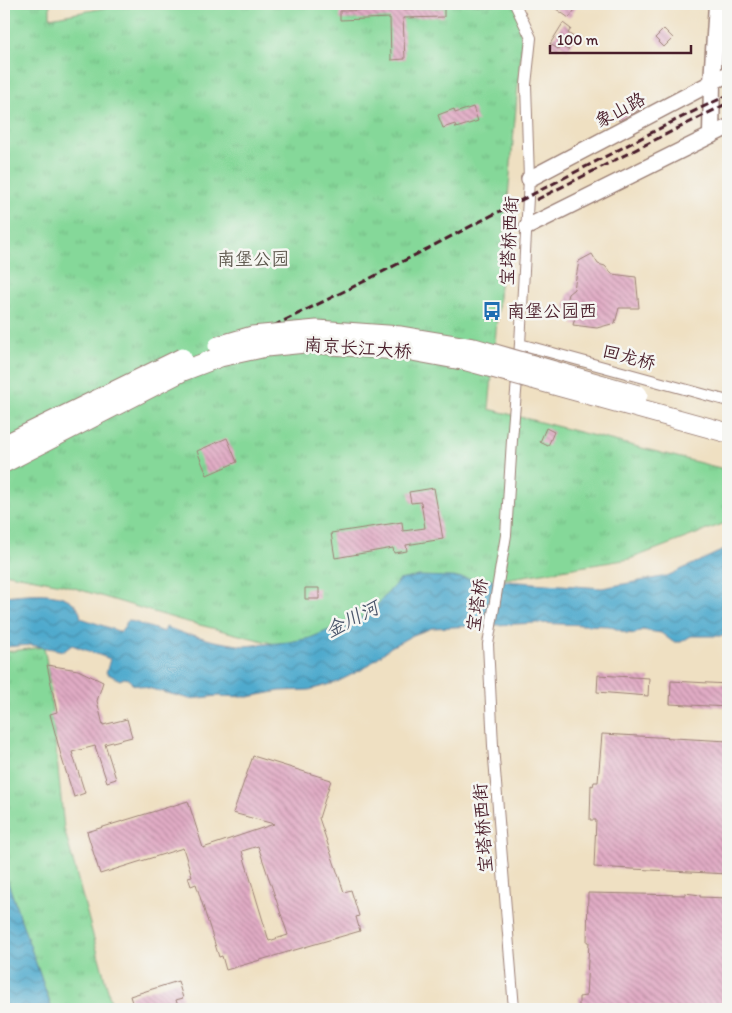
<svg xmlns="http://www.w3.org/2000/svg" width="732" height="1013" font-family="Itim,'LXGW WenKai TC',sans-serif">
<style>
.park{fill:url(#park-tufts);stroke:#687c62}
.water{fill:url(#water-waves);stroke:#4c647c}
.building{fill:url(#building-back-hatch);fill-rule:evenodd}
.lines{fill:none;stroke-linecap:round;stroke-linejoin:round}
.street-casing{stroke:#9c8076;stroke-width:12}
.secondary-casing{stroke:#9c8076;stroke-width:18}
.primary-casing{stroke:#9c8076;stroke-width:19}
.street{stroke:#fff;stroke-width:10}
.secondary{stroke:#fff;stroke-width:15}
.primary{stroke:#fff;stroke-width:16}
.rail{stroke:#4a1f2b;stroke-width:3;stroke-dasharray:8 4;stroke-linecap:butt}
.highway-bridge-casing{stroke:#9c8076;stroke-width:21;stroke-linecap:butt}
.highway-bridge{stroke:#fff;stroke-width:19}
.labels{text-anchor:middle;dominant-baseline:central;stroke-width:5;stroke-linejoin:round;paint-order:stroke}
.street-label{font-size:18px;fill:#4a1f2b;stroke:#f6f6f2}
.park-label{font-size:18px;fill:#5c564c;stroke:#f6f6f2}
.poi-label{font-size:18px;fill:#4a1f2b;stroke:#f6f6f2;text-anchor:start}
.water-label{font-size:19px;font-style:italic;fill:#4c576c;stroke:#f6f6f2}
</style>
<defs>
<pattern id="park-tufts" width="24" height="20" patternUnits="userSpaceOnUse" patternTransform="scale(1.25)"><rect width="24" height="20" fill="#85d899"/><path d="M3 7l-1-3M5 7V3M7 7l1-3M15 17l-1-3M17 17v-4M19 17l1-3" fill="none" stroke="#74b984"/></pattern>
<pattern id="water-waves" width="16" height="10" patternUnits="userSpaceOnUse" patternTransform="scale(1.25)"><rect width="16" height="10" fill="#4faacd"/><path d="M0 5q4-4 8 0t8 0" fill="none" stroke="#448aa7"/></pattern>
<pattern id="building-back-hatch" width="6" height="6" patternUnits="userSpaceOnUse" patternTransform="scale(1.25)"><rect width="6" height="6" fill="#e1acc5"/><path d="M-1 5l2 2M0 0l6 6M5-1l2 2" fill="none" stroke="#b88ba0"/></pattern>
</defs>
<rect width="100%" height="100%" fill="#f6f6f2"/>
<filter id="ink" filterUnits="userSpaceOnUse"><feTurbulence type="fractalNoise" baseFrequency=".02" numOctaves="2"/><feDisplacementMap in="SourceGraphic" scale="10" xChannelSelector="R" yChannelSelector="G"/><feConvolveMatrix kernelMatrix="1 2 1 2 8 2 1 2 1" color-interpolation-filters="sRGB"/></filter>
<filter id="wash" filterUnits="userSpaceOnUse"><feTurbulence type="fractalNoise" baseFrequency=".0096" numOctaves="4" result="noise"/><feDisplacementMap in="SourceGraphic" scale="20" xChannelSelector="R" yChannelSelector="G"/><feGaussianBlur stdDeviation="1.12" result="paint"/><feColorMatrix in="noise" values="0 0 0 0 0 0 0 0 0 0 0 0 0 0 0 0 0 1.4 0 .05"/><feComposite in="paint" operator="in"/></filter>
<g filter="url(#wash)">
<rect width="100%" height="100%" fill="#efe0c2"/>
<path class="park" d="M4,4H50V18L126,4H521L523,30L489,409L728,470V522L630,559L467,585L299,650L180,620L61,584L4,573Z
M44,647L48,669L64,828L113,1009H52L4,873V652Z"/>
<path class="water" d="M728,548V560L722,567L723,576L728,580V636H691L681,642H673L661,633L642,630L634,634L626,633L609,626L537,623L432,628L413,635L391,647L365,668L335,683L309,690L280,691L248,697L218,696L190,699L132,684L129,679L124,678L120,680L106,673L110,659L72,645L64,651L31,645L4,647V596C27,594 77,586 81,618L121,632L128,620L164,632L166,627L188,635H193L214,641L244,646L289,642L310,638L329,630L345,628L372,611L399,580L419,576L450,577L602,588L667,576Z
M4,871L52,1009H4Z"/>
<g id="blocks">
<path class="building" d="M549,4H579L569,18Z
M444,8V17L403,18L405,59L391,60L390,18L340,20V11Z
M563,23L571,29L568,33L575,38L568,50L560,45L558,49L550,44Z
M664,29L673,38L664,47L655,38Z
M627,104L630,110L645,107L619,121L618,118Z
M473,107L478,121L456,128L455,124L443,128L438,115L454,109L455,113Z
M592,254L598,264L605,266L612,274L636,277L639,308H619L615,323L597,328L573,325L575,317L567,311L565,305L568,294L574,289L579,261Z
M546,428L554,432L548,446L540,442Z
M227,438L237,462L207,475L197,451Z
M434,488L443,539L406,545L407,551L394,553L393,548L335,558L331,533L402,522L403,531L425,528L421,502L411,503L409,492Z
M305,588H319V599H305Z
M47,665L78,670L103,682L97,701L103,725L127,719L132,737L105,744L116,779L107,782L95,746L72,752L85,793L74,797L62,759L50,714L57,712Z
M598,675L649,678L648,696L597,692Z
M671,681L728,684V707L670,704Z
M602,734L728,741V874L594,867L596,820H590L591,785L593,786L594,782H598Z
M253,756L331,780L319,818L344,892L351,890L359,916L356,917L360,931L226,970L222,956L219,957L196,884L191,886L188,877L192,876L183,848L100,874L87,832L188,801L203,848L274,824L233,813ZM258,846L288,935L269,941L242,851Z
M588,893L685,895V893L700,895V897L728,898V1009H579V997L586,996L589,942H587Z
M178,981L183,998L176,1000L179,1009H134L130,996Z"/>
</g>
</g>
<g filter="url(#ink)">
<use href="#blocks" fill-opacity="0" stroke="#9c8076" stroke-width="1"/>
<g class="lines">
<g class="street-casing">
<path id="street" d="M520,344L728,401
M514,1009L493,746L488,644L506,535L512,440L520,344L529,179L526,85L531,38L515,4"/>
</g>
<g class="secondary-casing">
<path id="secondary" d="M529,179L728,74
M527,227L728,127"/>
</g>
<g class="primary-casing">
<path id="primary" d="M711,135L712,82L717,4"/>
</g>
<use href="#street" class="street"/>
<use href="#secondary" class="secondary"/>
<use href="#primary" class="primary"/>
<path class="rail" d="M536,200L728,103
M4,458L361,283L678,119L728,95"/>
<g class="highway-bridge-casing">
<path id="highway-bridge" d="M218,346L252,336L317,330L401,336L474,348L638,395
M4,445L182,358
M4,463L183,371L220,357L266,347L305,343L412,351L467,361L728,433"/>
</g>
<use href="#highway-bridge" class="highway-bridge"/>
</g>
</g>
<defs>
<g id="bus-bare" transform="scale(1.5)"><path d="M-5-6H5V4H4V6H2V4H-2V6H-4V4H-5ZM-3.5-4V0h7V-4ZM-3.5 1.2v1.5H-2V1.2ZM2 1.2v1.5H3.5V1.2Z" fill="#1f6fb2" stroke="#f6f6f2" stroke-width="2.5" paint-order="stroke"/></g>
</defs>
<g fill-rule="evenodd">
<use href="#bus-bare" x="492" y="311"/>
</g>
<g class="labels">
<g class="street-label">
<text transform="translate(620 110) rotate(-28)">象山路</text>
<text transform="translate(509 241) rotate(-87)">宝塔桥西街</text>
<text transform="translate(358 348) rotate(4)">南京长江大桥</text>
<text transform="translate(629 357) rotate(15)">回龙桥</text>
<text transform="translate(477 605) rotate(-81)">宝塔桥</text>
<text transform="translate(483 828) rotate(-94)">宝塔桥西街</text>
</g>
<g class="park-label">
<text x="253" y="259">南堡公园</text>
</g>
<g class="poi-label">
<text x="507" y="311">南堡公园西</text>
</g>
<g class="water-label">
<text transform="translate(352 619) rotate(-27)">金川河</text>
</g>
</g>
<rect width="732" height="1013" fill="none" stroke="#f6f6f2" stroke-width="20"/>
<path d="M550 45v8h141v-8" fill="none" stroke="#4a1f2b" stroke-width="2.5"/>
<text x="557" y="45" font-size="15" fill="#4a1f2b" stroke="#f6f6f2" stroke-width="4" paint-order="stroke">100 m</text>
</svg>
